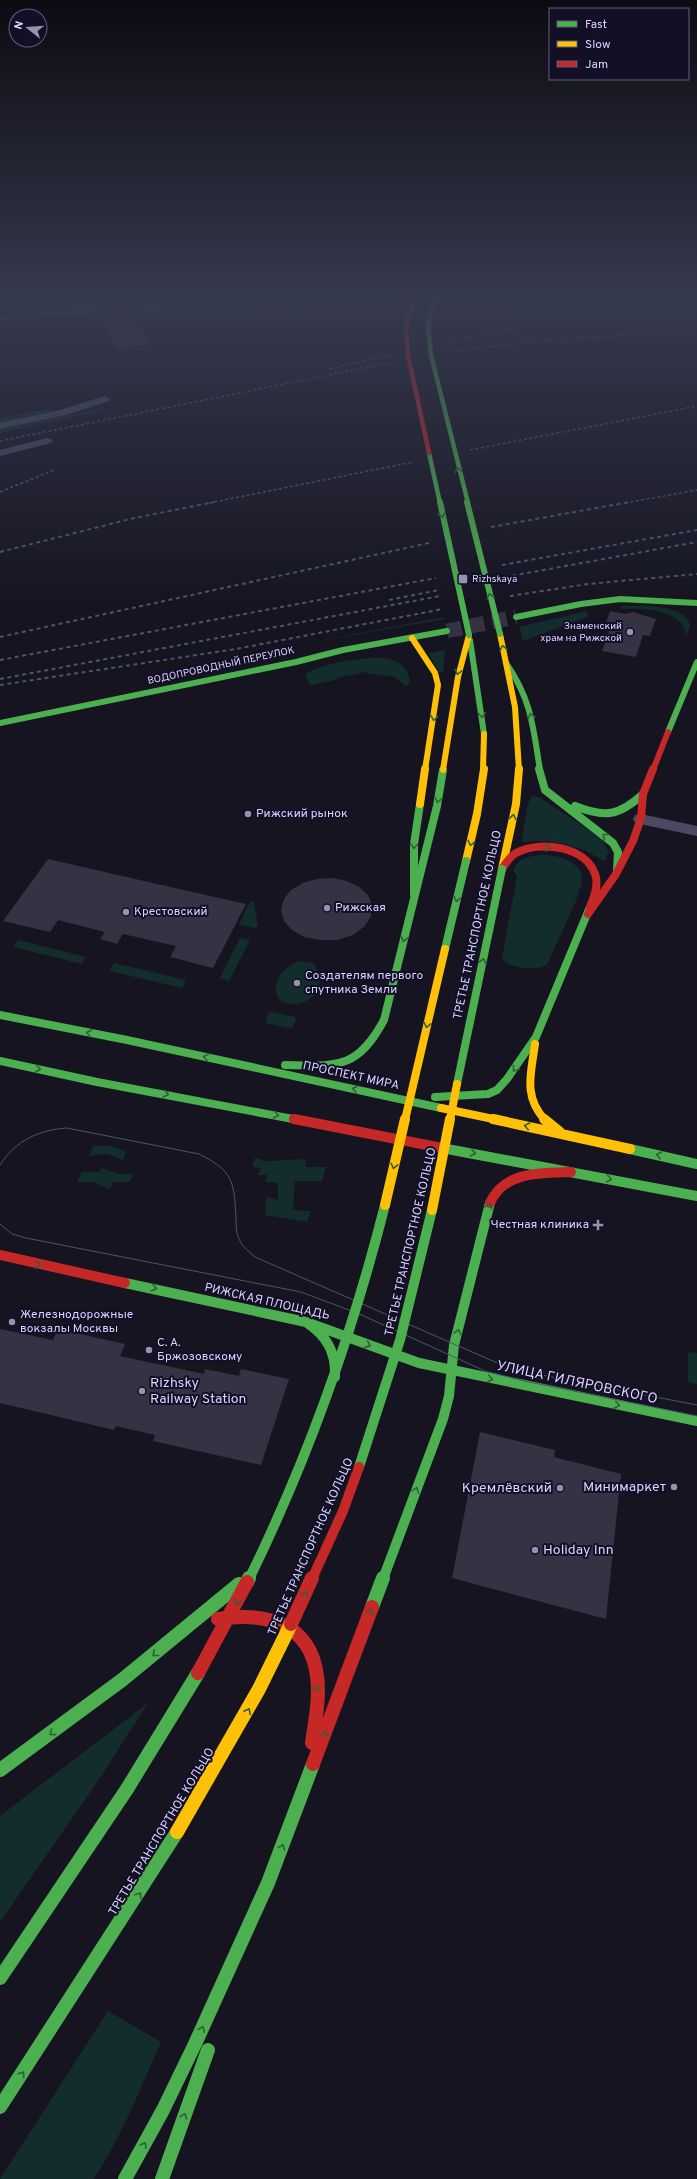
<svg xmlns="http://www.w3.org/2000/svg" width="697" height="2179" font-family="Overpass,sans-serif">
<style>
.green{fill:#132c2d}
.building{fill:#343243}
.lines{fill:none;stroke-linecap:round;stroke-linejoin:round}
.secondary-tunnel{stroke:#333142;stroke-width:15;stroke-dasharray:15 8;stroke-linecap:butt}
.street{fill:#4a4962;fill-rule:evenodd}
.fast-far3{stroke:#4caf50;stroke-width:6}
.fast-far2{stroke:#4caf50;stroke-width:8}
.fast-far1{stroke:#4caf50;stroke-width:10}
.fast{stroke:#4caf50;stroke-width:14}
.slow-far2{stroke:#ffc107;stroke-width:6}
.slow-far1{stroke:#ffc107;stroke-width:8}
.slow{stroke:#ffc107;stroke-width:10}
.jam-far3{stroke:#c62828;stroke-width:6}
.jam-far2{stroke:#c62828;stroke-width:8}
.jam-far1{stroke:#c62828;stroke-width:10}
.jam{stroke:#c62828;stroke-width:14}
.tram{stroke:#43596b;stroke-width:1}
.rail-far1{stroke:#43596b;stroke-width:1.5;stroke-dasharray:3 2.5;stroke-linecap:butt}
.rail{stroke:#43596b;stroke-width:2;stroke-dasharray:4 3.5;stroke-linecap:butt}
.fast-bridge-far4{stroke:#4caf50;stroke-width:4.5}
.fast-bridge-far3{stroke:#4caf50;stroke-width:6}
.fast-bridge-far2{stroke:#4caf50;stroke-width:8}
.fast-bridge-far1{stroke:#4caf50;stroke-width:10}
.fast-bridge{stroke:#4caf50;stroke-width:14}
.slow-bridge-far2{stroke:#ffc107;stroke-width:8}
.slow-bridge-far1{stroke:#ffc107;stroke-width:10}
.slow-bridge{stroke:#ffc107;stroke-width:14}
.jam-bridge-far2{stroke:#c62828;stroke-width:4.5}
.jam-bridge-far1{stroke:#c62828;stroke-width:10}
.jam-bridge{stroke:#c62828;stroke-width:14}
.oneway{stroke:#305f3b}
.poi-dot{fill:#9591b1;stroke:#130f26;stroke-width:1.5}
.labels{text-anchor:middle;dominant-baseline:central;stroke-width:4;stroke-linejoin:round;paint-order:stroke}
.far-poi-label{font-size:10px;fill:#d9d4ff;stroke:#130f26;text-anchor:start}
.far-street-label{font-size:10px;fill:#d9d4ff;stroke:#130f26}
.poi-label{font-size:12px;fill:#d9d4ff;stroke:#130f26;text-anchor:start}
.street-label{font-size:12px;fill:#d9d4ff;stroke:#130f26}
.near-poi-label{font-size:14px;fill:#d9d4ff;stroke:#130f26;text-anchor:start}
.near-street-label{font-size:14px;fill:#d9d4ff;stroke:#130f26}
</style>
<rect width="100%" height="100%" fill="#161421"/>
<path class="green" d="M250,299H288L249,301L245,304L254,308L255,311L230,314L227,309L206,304Z
M565,299L573,300L558,302L456,300Z
M286,309L309,310L296,314L274,311Z
M47,409L55,411L0,424V418Z
M100,409L102,411L0,433V429Z
M621,606C637,606 687,603 690,626L686,636C684,609 642,608 622,609Z
M587,611L588,617L523,641L519,627Z
M444,617L445,619L291,646Z
M445,650L443,672L440,673L428,653Z
M371,658C389,657 409,661 410,683L406,687L395,677L360,672L359,674L338,677L336,680L310,685L305,674C323,663 350,660 371,658Z
M532,796L539,797L601,838L609,852L605,860H602L586,851L565,844L547,841L521,842L528,803Z
M546,855C560,856 576,860 582,875L581,885L576,901L547,965C537,971 507,969 502,958L517,876L513,871C518,857 533,855 546,855Z
M250,901L254,902L258,925L256,928L239,925Z
M240,938L250,940L229,981L220,978Z
M18,940L86,957L82,964L13,947Z
M301,961L313,963C343,1006 262,1021 278,980C282,970 290,964 301,961Z
M114,963L186,980L182,988L109,971Z
M271,1012L295,1017L296,1020L293,1027L289,1028L265,1023L268,1014Z
M93,1146H111L126,1151L123,1160L107,1154L89,1156Z
M255,1158L266,1161L306,1159V1167H326L322,1181H295L293,1210L311,1211L307,1222L265,1215L266,1197L278,1200V1183L265,1182L267,1175H258L261,1168L252,1166Z
M101,1168L119,1174H134L130,1182H113L110,1189L93,1182H77L82,1172H99Z
M688,1352L697,1353V1384L688,1382Z
M148,1703L100,1778L0,1922V1816Z
M108,2011L161,2042C140,2089 122,2136 94,2179H0Z"/>
<path class="building" d="M89,299H121L125,304L94,306Z
M130,312L150,344L117,348L98,315Z
M610,611L626,614L633,612L656,619L650,636L643,635L636,657L602,651L610,629H604Z
M48,859L179,889L246,904L213,968L170,957L176,946L123,934L117,944L100,939L105,932L58,920L50,932L3,921Z
M332,878L347,881L359,887L368,895L372,905L371,916L365,926L353,935L337,940H320L304,937L292,930L284,921L281,910L284,899L291,890L303,883L317,879Z
M0,1329L53,1340L58,1329L125,1344L120,1356L204,1374L205,1369L239,1376L241,1369L289,1379L261,1465L153,1441L155,1435L116,1426L114,1430L0,1403Z
M480,1432L555,1450L554,1457L621,1474L606,1619L452,1578Z"/>
<g class="lines">
<path class="secondary-tunnel" d="M447,631L516,617"/>
<path class="street" d="M213,299H247L242,302L0,321V315Z
M105,396L110,399L109,401L66,415L0,429V423L60,410Z
M47,438L51,439L53,441L51,443L0,456V450Z
M641,814L697,826V836L635,823L633,819L635,815Z"/>
<path class="fast-far3" d="M516,617L581,604L620,599L697,603
M470,640L484,734
M506,663C532,701 533,727 540,770
M0,723L296,662L343,650L447,631
M668,732L697,662"/>
<path class="fast-far2" d="M539,769L545,790L613,843L618,852L617,871
M575,806C605,818 619,816 643,794
M414,894V844L420,804
M0,1015L127,1040L441,1108
M0,1061L97,1082L293,1119
M285,1065C337,1066 357,1070 384,1020L437,806L443,770
M435,1097L488,1094L497,1090L507,1079L536,1037L590,907"/>
<path class="fast-far1" d="M442,1148L697,1196
M630,1149L697,1164
M125,1283L306,1322C327,1336 336,1352 335,1377
M306,1322L419,1363L697,1421
M383,1579L443,1419L449,1396L454,1345L490,1203"/>
<path class="fast" d="M372,1607L383,1578
M0,1770L122,1680L239,1584
M125,2179L163,2110L195,2044L268,1883L313,1764
M162,2179L208,2050"/>
<path class="slow-far2" d="M500,634L515,707L519,770
M412,638L435,673L438,685L425,770
M443,770L458,677L469,635
M483,770L484,734"/>
<path class="slow-far1" d="M420,804L425,769
M466,861L477,814L484,769
M502,869L516,804L519,769
M535,1044C531,1074 523,1096 545,1120
M441,1108L498,1120"/>
<path class="slow" d="M493,1119L630,1149
M544,1119L560,1132"/>
<path class="jam-far3" d="M653,770L668,732"/>
<path class="jam-far2" d="M502,869C506,863 510,856 516,853C540,840 585,846 595,874C599,884 594,897 590,907
M588,914L616,874L633,841L641,818L643,794L653,769
M293,1119L299,1120"/>
<path class="jam-far1" d="M294,1119L442,1148
M490,1203C504,1171 541,1173 571,1172
M0,1255L125,1283"/>
<path class="jam" d="M218,1619C265,1612 310,1622 317,1676C320,1698 315,1721 312,1743
M313,1764L372,1607"/>
<path class="tram" d="M0,1165C16,1140 39,1130 67,1128L199,1154C233,1171 234,1181 236,1217C236,1226 236,1234 240,1241C243,1248 250,1252 255,1257L511,1369L697,1405
M0,1224L12,1234L26,1238L301,1292L357,1313L485,1371L524,1381L697,1416"/>
<path class="rail-far1" d="M443,343L651,299
M445,352L551,340L697,331
M330,369L393,354
M0,441L394,362
M470,450L697,406
M0,492L54,470
M209,503L413,462
M625,503L697,490"/>
<path class="rail" d="M491,527L630,502
M0,552L130,519L214,502
M502,565L697,530
M505,577L697,542
M510,596L588,584L697,574
M389,600L439,590
M0,637L429,543
M0,660L436,578
M0,679L440,596
M0,685L236,649L443,609"/>
<path class="fast-bridge-far4" d="M434,299L428,326L431,355L468,503
M429,453L440,503"/>
<path class="fast-bridge-far3" d="M440,502L469,635
M467,502L500,634"/>
<path class="fast-bridge-far2" d="M445,949L466,861
M457,1084L502,869"/>
<path class="fast-bridge-far1" d="M359,1467L400,1340L432,1210
M249,1579C308,1459 352,1335 385,1205"/>
<path class="fast-bridge" d="M247,1582L249,1578
M0,1978L127,1789L198,1673
M0,2107L177,1832"/>
<path class="slow-bridge-far2" d="M405,1120L445,949
M450,1120L457,1084"/>
<path class="slow-bridge-far1" d="M385,1205L405,1119
M432,1210L450,1119"/>
<path class="slow-bridge" d="M177,1832L259,1689L291,1624"/>
<path class="jam-bridge-far2" d="M413,299L406,328L408,355L429,453"/>
<path class="jam-bridge-far1" d="M312,1579L343,1511L359,1467"/>
<path class="jam-bridge" d="M291,1624L312,1578
M198,1673L247,1582"/>
</g>
<defs><path id="oneway-chevron" d="M-2-3.5L2.5 0L-2 3.5" fill="none" stroke-width="1.6" stroke-linecap="round" stroke-linejoin="round"/></defs>
<g class="oneway">
<use href="#oneway-chevron" transform="translate(458 470) rotate(-104)"/>
<use href="#oneway-chevron" transform="translate(442 515) rotate(78)"/>
<use href="#oneway-chevron" transform="translate(490 596) rotate(-104)"/>
<use href="#oneway-chevron" transform="translate(503 648) rotate(-102)"/>
<use href="#oneway-chevron" transform="translate(458 672) rotate(104)"/>
<use href="#oneway-chevron" transform="translate(482 715) rotate(83)"/>
<use href="#oneway-chevron" transform="translate(531 716) rotate(-105)"/>
<use href="#oneway-chevron" transform="translate(434 718) rotate(99)"/>
<use href="#oneway-chevron" transform="translate(438 800) rotate(102)"/>
<use href="#oneway-chevron" transform="translate(513 817) rotate(-79)"/>
<use href="#oneway-chevron" transform="translate(605 836) rotate(-141)"/>
<use href="#oneway-chevron" transform="translate(471 843) rotate(103)"/>
<use href="#oneway-chevron" transform="translate(414 846) rotate(95)"/>
<use href="#oneway-chevron" transform="translate(548 848) rotate(4)"/>
<use href="#oneway-chevron" transform="translate(457 899) rotate(104)"/>
<use href="#oneway-chevron" transform="translate(404 939) rotate(104)"/>
<use href="#oneway-chevron" transform="translate(483 961) rotate(-78)"/>
<use href="#oneway-chevron" transform="translate(427 1025) rotate(103)"/>
<use href="#oneway-chevron" transform="translate(89 1033) rotate(-169)"/>
<use href="#oneway-chevron" transform="translate(206 1057) rotate(-168)"/>
<use href="#oneway-chevron" transform="translate(38 1069) rotate(12)"/>
<use href="#oneway-chevron" transform="translate(515 1069) rotate(127)"/>
<use href="#oneway-chevron" transform="translate(355 1089) rotate(-168)"/>
<use href="#oneway-chevron" transform="translate(166 1094) rotate(11)"/>
<use href="#oneway-chevron" transform="translate(276 1115) rotate(11)"/>
<use href="#oneway-chevron" transform="translate(527 1126) rotate(-168)"/>
<use href="#oneway-chevron" transform="translate(473 1153) rotate(11)"/>
<use href="#oneway-chevron" transform="translate(659 1155) rotate(-167)"/>
<use href="#oneway-chevron" transform="translate(394 1166) rotate(103)"/>
<use href="#oneway-chevron" transform="translate(609 1179) rotate(11)"/>
<use href="#oneway-chevron" transform="translate(489 1206) rotate(-74)"/>
<use href="#oneway-chevron" transform="translate(38 1265) rotate(11)"/>
<use href="#oneway-chevron" transform="translate(154 1288) rotate(12)"/>
<use href="#oneway-chevron" transform="translate(458 1332) rotate(-77)"/>
<use href="#oneway-chevron" transform="translate(368 1345) rotate(24)"/>
<use href="#oneway-chevron" transform="translate(490 1379) rotate(12)"/>
<use href="#oneway-chevron" transform="translate(617 1405) rotate(12)"/>
<use href="#oneway-chevron" transform="translate(416 1490) rotate(-70)"/>
<use href="#oneway-chevron" transform="translate(305 1594) rotate(-66)"/>
<use href="#oneway-chevron" transform="translate(237 1602) rotate(117)"/>
<use href="#oneway-chevron" transform="translate(370 1612) rotate(-69)"/>
<use href="#oneway-chevron" transform="translate(155 1654) rotate(142)"/>
<use href="#oneway-chevron" transform="translate(317 1689) rotate(-88)"/>
<use href="#oneway-chevron" transform="translate(248 1711) rotate(-63)"/>
<use href="#oneway-chevron" transform="translate(52 1733) rotate(144)"/>
<use href="#oneway-chevron" transform="translate(325 1734) rotate(-69)"/>
<use href="#oneway-chevron" transform="translate(282 1847) rotate(-69)"/>
<use href="#oneway-chevron" transform="translate(139 1895) rotate(-57)"/>
<use href="#oneway-chevron" transform="translate(202 2029) rotate(-66)"/>
<use href="#oneway-chevron" transform="translate(22 2074) rotate(-56)"/>
<use href="#oneway-chevron" transform="translate(184 2116) rotate(-71)"/>
<use href="#oneway-chevron" transform="translate(144 2145) rotate(-61)"/>
</g>
<linearGradient id="sky" x2="0" y2="1"><stop stop-color="#0c0b12"/><stop offset="0.5" stop-color="#363a4e"/><stop offset="1" stop-color="#363a4e" stop-opacity="0"/></linearGradient>
<rect width="697" height="604" fill="url(#sky)"/>
<g class="poi-dot">
<rect x="458" y="574" width="10" height="10" rx="2"/>
<circle cx="630" cy="632" r="4"/>
<circle cx="248" cy="814" r="4"/>
<circle cx="327" cy="908" r="4"/>
<circle cx="126" cy="912" r="4"/>
<circle cx="297" cy="983" r="4"/>
<path d="M596 1219h4v4h4v4h-4v4h-4v-4h-4v-4h4z"/>
<circle cx="12" cy="1322" r="4"/>
<circle cx="149" cy="1350" r="4"/>
<circle cx="142" cy="1391" r="4"/>
<circle cx="674" cy="1487" r="4"/>
<circle cx="560" cy="1488" r="4"/>
<circle cx="535" cy="1550" r="4"/>
</g>
<g class="labels">
<g class="far-poi-label">
<text x="472" y="579">Rizhskaya</text>
<text x="622" y="626" text-anchor="end">Знаменский<tspan x="622" dy="12">храм на Рижской</tspan></text>
</g>
<g class="far-street-label">
<text transform="translate(221 666) rotate(-12)">ВОДОПРОВОДНЫЙ ПЕРЕУЛОК</text>
</g>
<g class="poi-label">
<text x="256" y="814">Рижский рынок</text>
<text x="335" y="908">Рижская</text>
<text x="134" y="912">Крестовский</text>
<text x="305" y="976">Создателям первого<tspan x="305" dy="14">спутника Земли</tspan></text>
<text x="589" y="1225" text-anchor="end">Честная клиника</text>
<text x="20" y="1315">Железнодорожные<tspan x="20" dy="14">вокзалы Москвы</tspan></text>
<text x="157" y="1343">С. А.<tspan x="157" dy="14">Бржозовскому</tspan></text>
</g>
<g class="street-label">
<text transform="translate(478 925) rotate(-78)">ТРЕТЬЕ ТРАНСПОРТНОЕ КОЛЬЦО</text>
<text transform="translate(351 1076) rotate(12)">ПРОСПЕКТ МИРА</text>
<text transform="translate(411 1242) rotate(-77)">ТРЕТЬЕ ТРАНСПОРТНОЕ КОЛЬЦО</text>
<text transform="translate(267 1302) rotate(13)">РИЖСКАЯ ПЛОЩАДЬ</text>
<text transform="translate(311 1547) rotate(-66)">ТРЕТЬЕ ТРАНСПОРТНОЕ КОЛЬЦО</text>
<text transform="translate(162 1832) rotate(-59)">ТРЕТЬЕ ТРАНСПОРТНОЕ КОЛЬЦО</text>
</g>
<g class="near-poi-label">
<text x="150" y="1383">Rizhsky<tspan x="150" dy="16">Railway Station</tspan></text>
<text x="666" y="1487" text-anchor="end">Минимаркет</text>
<text x="552" y="1488" text-anchor="end">Кремлёвский</text>
<text x="543" y="1550">Holiday Inn</text>
</g>
<g class="near-street-label">
<text transform="translate(577 1383) rotate(12)">УЛИЦА ГИЛЯРОВСКОГО</text>
</g>
</g>
<rect x="549" y="8" width="140" height="72" fill="#130f26" stroke="#625e7d"/>
<rect x="557" y="21" width="20" height="6" fill="#4caf50" stroke="#625e7d"/>
<text x="585" y="28" font-size="12" fill="#d9d4ff">Fast</text>
<rect x="557" y="41" width="20" height="6" fill="#ffc107" stroke="#625e7d"/>
<text x="585" y="48" font-size="12" fill="#d9d4ff">Slow</text>
<rect x="557" y="61" width="20" height="6" fill="#c62828" stroke="#625e7d"/>
<text x="585" y="68" font-size="12" fill="#d9d4ff">Jam</text>
<g transform="translate(28 28) rotate(287)"><circle r="19" fill="#130f26" stroke="#625e7d"/>
<path d="M0-3L7 15L0 10L-7 15Z" fill="#9591b1"/>
<text y="-6" font-size="11" font-weight="bold" text-anchor="middle" fill="#d9d4ff">N</text>
</g>
</svg>
